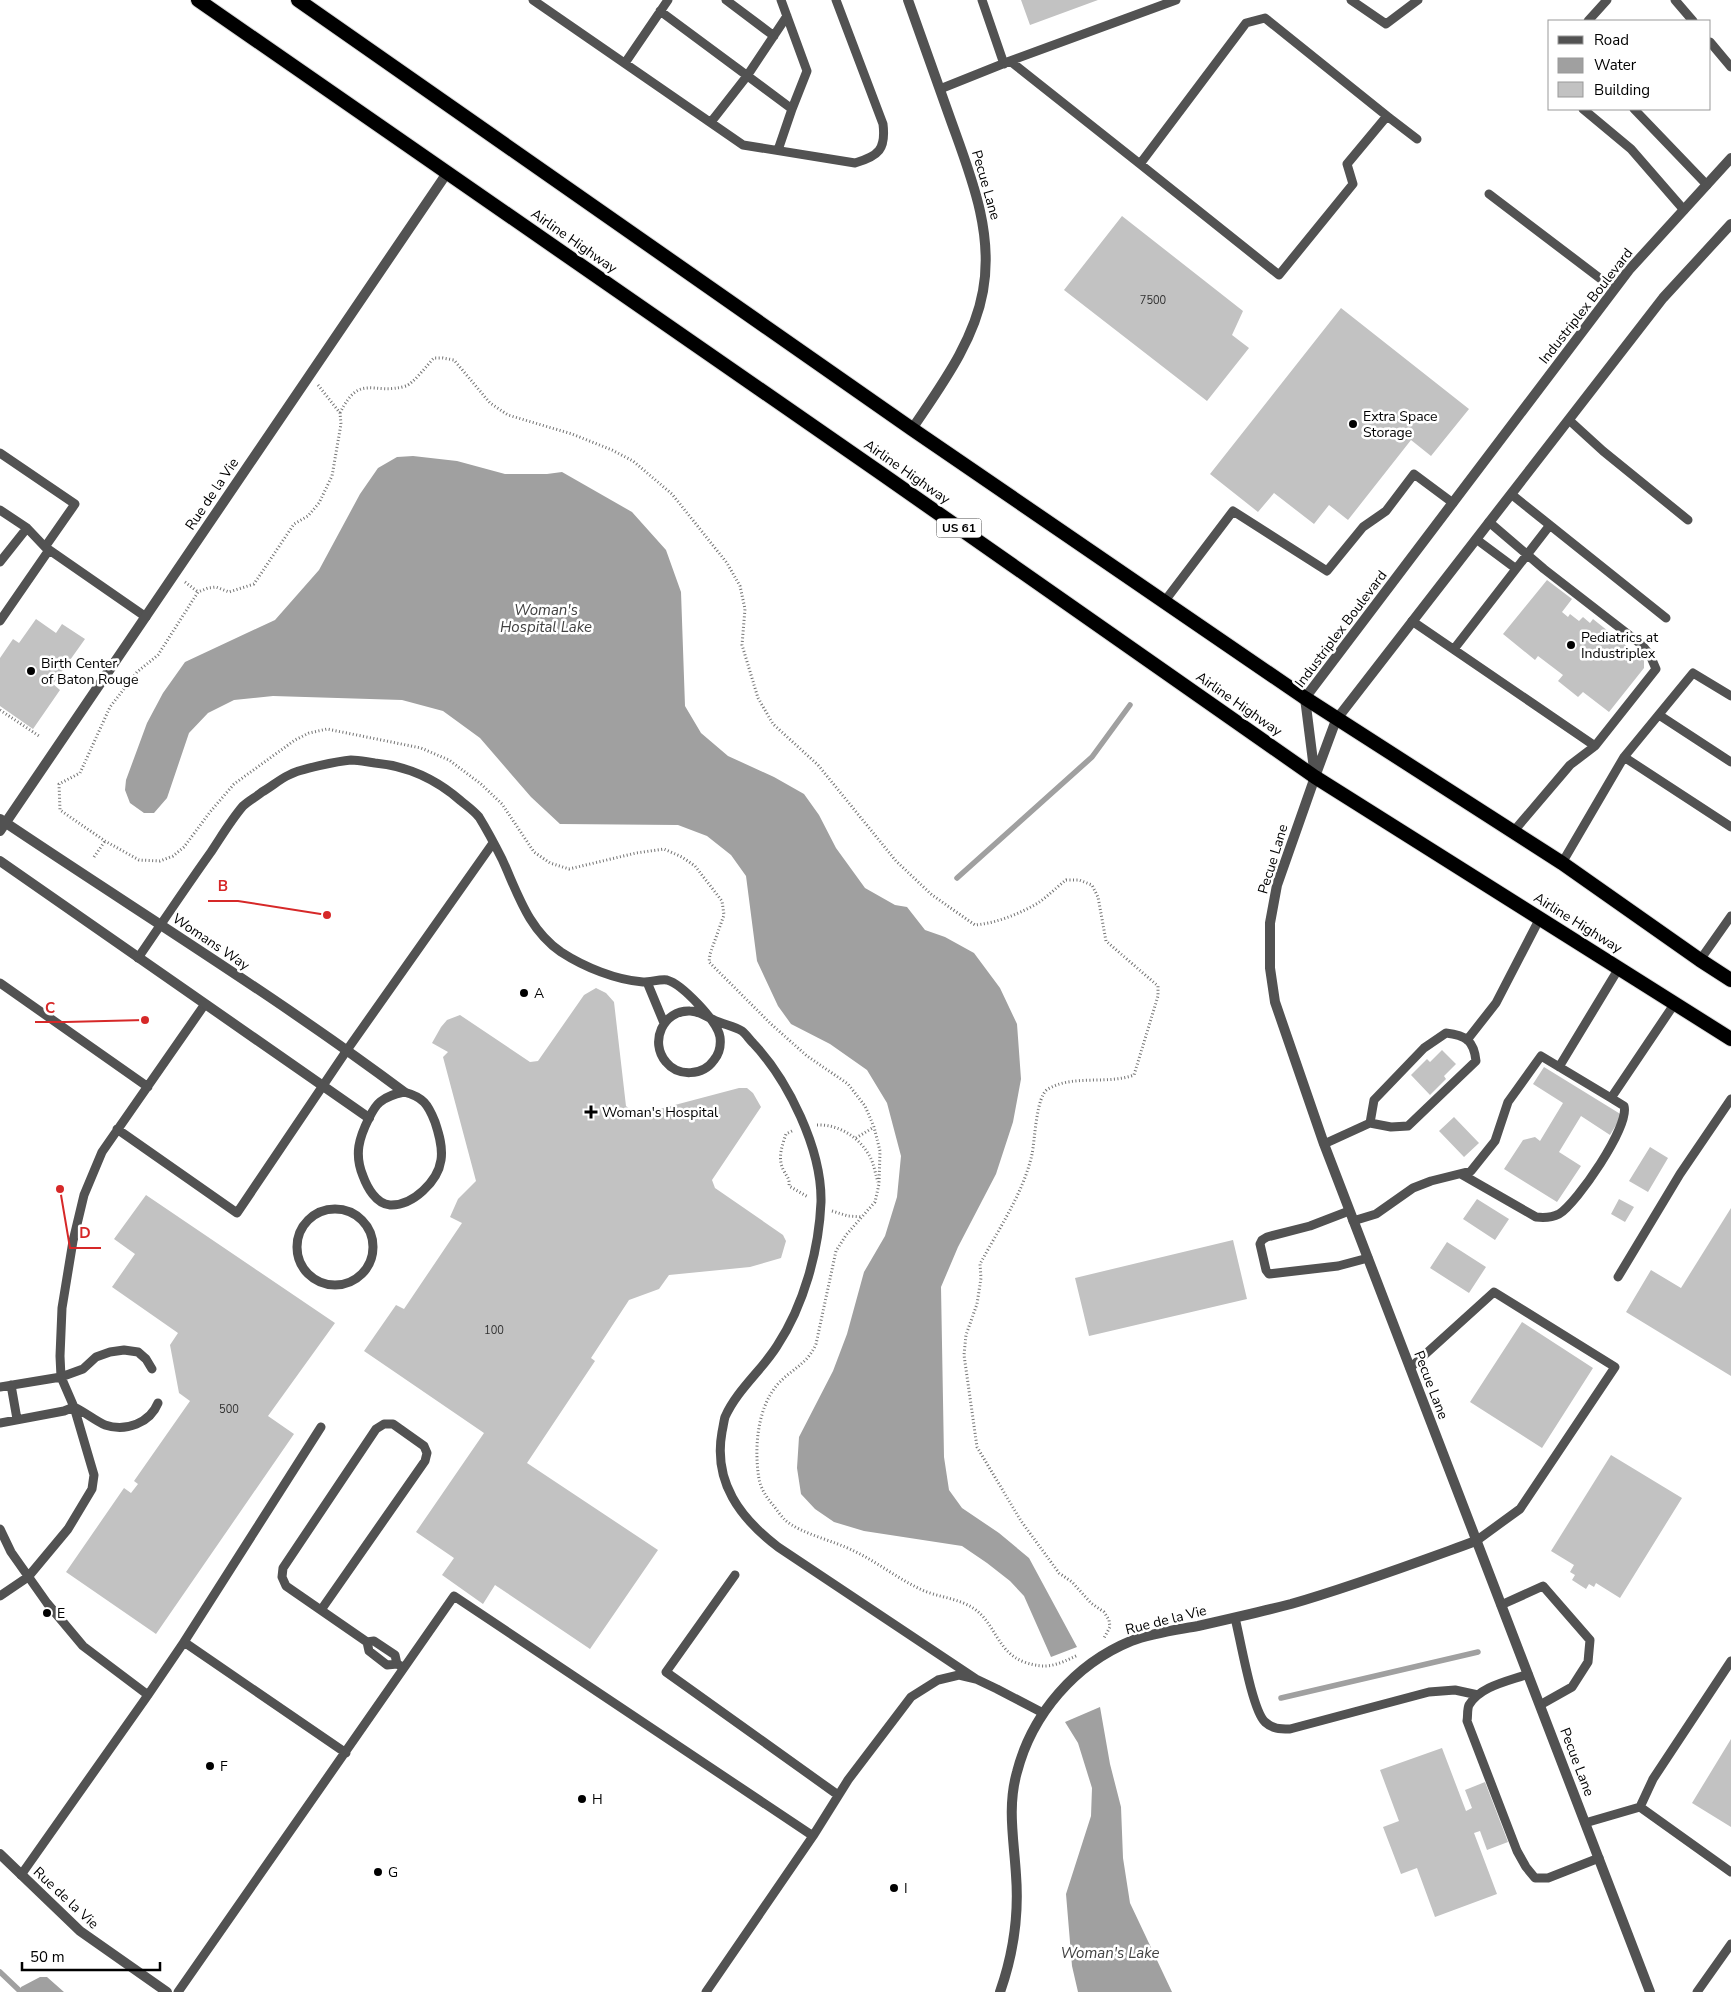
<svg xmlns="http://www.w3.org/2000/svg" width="1731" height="1992" font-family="'Nunito Sans',sans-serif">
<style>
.water{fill:#a0a0a0}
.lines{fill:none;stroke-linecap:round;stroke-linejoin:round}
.stream{stroke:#a0a0a0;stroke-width:5.5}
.building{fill:#c2c2c2}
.trunk-casing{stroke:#dbdbdb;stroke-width:16}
.path{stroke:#747474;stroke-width:3;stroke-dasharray:1 2.5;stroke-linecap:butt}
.service{stroke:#525252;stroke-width:9}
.minor{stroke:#525252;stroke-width:10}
.tertiary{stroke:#525252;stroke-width:10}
.trunk{stroke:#000;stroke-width:14}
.poi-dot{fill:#000;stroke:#fff;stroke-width:2}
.labels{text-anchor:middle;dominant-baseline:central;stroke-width:5;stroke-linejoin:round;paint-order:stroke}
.number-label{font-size:11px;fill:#303030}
.shield{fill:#fff;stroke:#4c4c4c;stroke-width:1}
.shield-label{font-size:12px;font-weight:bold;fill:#000}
.street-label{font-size:14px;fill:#000;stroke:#fff}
.poi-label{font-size:14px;fill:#000;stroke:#fff;text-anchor:start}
.water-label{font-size:15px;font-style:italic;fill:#414141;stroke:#fff}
.leader{fill:none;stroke:#d62828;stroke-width:2}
.callout-dot{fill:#d62828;stroke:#fff;stroke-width:2}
.callout-label{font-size:15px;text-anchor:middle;font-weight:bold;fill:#d62828;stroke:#fff;stroke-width:5;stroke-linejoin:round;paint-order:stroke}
</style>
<rect width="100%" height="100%" fill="#fff"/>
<path class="water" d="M413,456L457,461L505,474H547L562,472L632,512L666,550L681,592L685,706L701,733L728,756L774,777L804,794L819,815L836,848L865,888L895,905L907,907L925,930L945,937L974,953L1000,988L1017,1024L1021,1079L1013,1122L996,1174L958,1247L941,1287L944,1457L949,1490L962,1508L999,1533L1029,1558L1077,1647L1051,1657L1024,1596L1010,1581L987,1563L962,1546L864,1531L834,1522L815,1509L801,1494L797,1468L799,1437L833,1371L847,1334L864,1272L885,1236L897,1197L901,1156L887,1103L867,1070L830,1044L791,1024L778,1006L757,961L746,876L731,855L707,836L678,825L560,824L531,797L480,738L443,711L402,700L273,696L234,700L208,713L189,733L167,798L154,813H144L130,803L125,790L126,780L147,723L163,693L185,662L275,620L319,570L360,494L378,468L397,457Z
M1100,1707L1110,1764L1121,1807L1123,1858L1130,1903L1172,1992H1078L1072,1966L1066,1894L1091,1816L1092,1788L1078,1743L1065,1722Z
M40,1977H47L64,1992H20L21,1987Z"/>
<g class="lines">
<path class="stream" d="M957,878L1092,757L1130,705
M1281,1698L1478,1652
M0,1972L21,1992"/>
</g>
<path class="building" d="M1021,0H1098L1030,25Z
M1122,216L1243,311L1232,335L1249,348L1207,401L1064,290Z
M1341,308L1469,409L1431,456L1411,440L1348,520L1329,505L1314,524L1274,493L1258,512L1210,474Z
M1547,580L1572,599L1562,612L1568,617L1570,614L1579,621L1583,617L1590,623L1593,619L1644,660V668L1609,712L1583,692L1578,697L1558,681L1563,675L1538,656L1535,660L1503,634Z
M36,619L56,633L62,624L85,639L53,684L60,690L33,729L0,706V658L13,639L19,643Z
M596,988L606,993L614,1002L626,1106L637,1115L739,1088H747L753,1093L761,1107L712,1180L715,1188L783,1235L786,1241L781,1258L750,1267L669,1275L659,1289L629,1300L591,1358L595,1361L527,1463L658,1550L590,1649L495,1585L483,1604L442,1575L454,1558L416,1532L484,1433L364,1351L396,1305L404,1309L462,1223L450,1217L458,1199L476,1181L443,1057L448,1052L432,1043L441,1027L447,1020L460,1015L530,1062L538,1061L584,995Z
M1442,1050L1456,1064L1444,1076L1446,1079L1430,1095L1411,1075L1427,1059L1430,1062Z
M1544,1067L1622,1115L1610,1135L1581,1116L1559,1152L1581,1166L1557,1202L1504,1169L1523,1140L1535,1137L1540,1141L1563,1103L1533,1084Z
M1454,1117L1479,1143L1464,1157L1439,1131Z
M1650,1147L1668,1158L1648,1192L1629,1181Z
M146,1195L335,1323L268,1416L294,1434L156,1634L66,1572L124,1488L131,1493L138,1484L134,1481L190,1401L179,1393L170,1345L178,1333L112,1287L135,1254L114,1239Z
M1477,1199L1509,1219L1495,1240L1463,1219Z
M1619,1199L1634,1207L1625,1222L1611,1214Z
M1731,1208V1376L1626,1312L1651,1270L1681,1288Z
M1233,1240L1247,1299L1089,1336L1075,1278Z
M1447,1242L1486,1267L1469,1293L1430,1268Z
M1522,1322L1593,1368L1542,1448L1470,1402Z
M1611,1455L1682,1498L1620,1598L1596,1583L1594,1587L1589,1584L1586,1589L1572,1580L1575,1575L1570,1572L1574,1565L1551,1551Z
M1731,1739V1827L1692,1803Z
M1442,1748L1466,1811L1472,1808L1465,1790L1485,1782L1508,1842L1487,1850L1480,1831L1474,1833L1497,1894L1435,1917L1417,1868L1401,1874L1383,1827L1399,1821L1380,1770Z"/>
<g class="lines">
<g class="trunk-casing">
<path id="trunk" d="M198,0L882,474L1315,777L1731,1039
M298,0L912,429L1305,698L1562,863L1700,960L1731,980"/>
</g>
<path class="path" d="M318,385L340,413L341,424L332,476L319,503L308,516L294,524L254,584L229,592L216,587L208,588L198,592L158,655L137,672L110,707L80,773L59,784L60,810L105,841L139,860L160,861L173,856L184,847L210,812L234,784L295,740L309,733L327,729L421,748L449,760L481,784L502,804L534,852L550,863L569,869L636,853L664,849L682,857L695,866L722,901L724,915L710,954L709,962L771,1024L807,1056L848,1084L865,1106L874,1127L880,1151L879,1184L875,1202L846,1235L836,1251L816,1344C807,1365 791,1369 777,1385C757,1409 754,1449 759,1479C761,1489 767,1498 773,1505C777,1510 781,1516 785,1520C801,1534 835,1541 854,1551C877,1562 897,1578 920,1589C936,1597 958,1598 973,1608C996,1623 996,1651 1024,1662C1047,1670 1057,1665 1078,1655
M340,413C360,372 373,396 406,386C414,383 427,365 434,358H443L454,360L490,403L508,415L572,434L612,450L633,461L672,494L727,563L740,586L745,609L742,645L758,698L773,724L818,765L896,861L932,895L975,925C997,923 1019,914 1038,903C1048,896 1057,887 1066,880H1079L1092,885L1098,897L1106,941L1158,986V996L1134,1075C1107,1085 1074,1074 1048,1089C1036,1096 1035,1140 1032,1154C1024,1192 998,1230 980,1264L981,1278L977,1304L966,1335L964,1355L977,1447L1021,1521L1059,1573L1072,1582L1091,1603L1104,1612L1109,1620L1110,1627L1104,1638
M185,582L198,592
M0,710L39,736
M94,857L105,841
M817,1125C838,1124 859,1137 869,1155C874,1163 875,1173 878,1182
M792,1131L786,1134C782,1146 777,1159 784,1171C787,1177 790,1179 789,1186L808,1197
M856,1138L874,1127
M832,1211L848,1216L862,1217"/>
<path class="service" d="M533,0L743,145L855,163C879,156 886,149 883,124L836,0
M726,0L774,36
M781,0L807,71L792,109
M982,0L1004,64
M1351,0L1386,24L1418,0
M1675,0L1693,21
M660,11L792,109L778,150
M1588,21L1607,0
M1710,42L1731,67
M1010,61L1140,164L1246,23L1265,18L1387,116L1347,164L1353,184L1279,275L1140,164
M625,63L668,0
M940,89L1010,61L1176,0
M1583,109L1631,149L1684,210
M1634,109L1707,185
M1387,116L1417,139
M711,122L747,76L787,16
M1489,194L1614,289
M1569,420L1603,451L1688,520
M0,453L75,504L45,547
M1511,494L1666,618
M0,510L27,528L45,547L146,617
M1489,522L1544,569L1642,645L1650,655L1656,669L1595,746
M1476,539L1515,568
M0,562L27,528
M1164,602L1233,511L1327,571L1363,527L1386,511L1414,474L1453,503
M0,621L49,550
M1412,621L1595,746L1570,765L1513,832
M1454,649L1550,525
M1659,715L1731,762
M1624,757L1731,827
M1562,863L1624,757L1693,673L1731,696
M138,958C162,923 186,887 211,852C221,837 231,820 243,806C248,801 256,797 262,792C271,787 280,779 289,775C299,769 339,761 351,760C359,760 367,762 375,763C408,766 436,779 461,801C467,806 474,811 479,817C487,830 495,845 502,859C518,894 528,929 561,952C584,967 616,980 643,982C651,982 660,979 667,980C682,984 718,1022 720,1037C721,1045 719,1054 714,1060C703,1076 678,1077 666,1062C649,1042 663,1010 690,1011C699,1011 705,1016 712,1019C721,1024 734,1026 742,1031C746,1034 749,1039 753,1043C788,1080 822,1149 821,1202C819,1250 804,1305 777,1346C762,1370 737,1390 725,1417C724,1420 723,1428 722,1432C713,1482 740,1518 778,1547L976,1679
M1700,960L1731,916
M647,982L664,1023
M0,983L148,1087
M1467,1040L1496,1003L1540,918
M1559,1067L1619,968
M404,1092C423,1097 428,1104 435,1122C439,1134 443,1147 441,1160C438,1181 413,1206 390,1205C376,1204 367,1187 363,1176C354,1154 359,1138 369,1118C372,1112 375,1106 380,1102C387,1096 395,1094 404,1092Z
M117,1129L237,1213L347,1050L493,843
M1324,1144L1370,1123L1391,1127L1408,1126L1476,1061C1474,1041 1466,1035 1446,1033L1424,1048L1374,1100L1370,1123
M1461,1174L1536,1217C1544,1218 1551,1218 1559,1214C1577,1203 1630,1126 1624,1106L1611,1098
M297 1247a38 38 0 1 1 76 0a38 38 0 1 1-76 0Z
M1349,1211L1310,1226L1267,1237L1262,1240L1260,1244L1266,1270L1269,1274L1338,1266L1368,1258
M1353,1221L1376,1214L1413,1188L1431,1181L1471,1171L1495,1141L1508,1102L1541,1056L1611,1098L1675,1003
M1618,1277L1680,1174L1731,1099
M1410,1368L1494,1292L1615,1367L1520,1509L1476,1541
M11,1385L17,1419
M0,1387L61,1377L83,1369L96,1357L110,1352L124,1350L138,1352L146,1359L152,1369
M0,1423L64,1411L74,1407C85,1412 94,1420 105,1425C126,1432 150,1423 158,1403
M0,1529L11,1552L47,1603L83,1646L148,1695
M735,1575L666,1672L838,1795
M0,1596L28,1577L68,1529L92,1489L94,1475L74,1407L61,1377L60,1356L62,1308L73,1241L84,1195L102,1152L205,1004
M1501,1605L1543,1586L1590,1640L1588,1662L1572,1687L1540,1705
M321,1610L425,1461L427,1453L424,1446L393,1424H384L376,1429L283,1568L282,1577L286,1586L367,1642L374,1641L395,1655L397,1664
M1235,1618C1240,1637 1252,1710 1265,1722C1273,1729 1279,1729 1290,1729L1429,1692L1455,1690L1478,1695
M184,1642L321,1427
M367,1642L369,1651L387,1665L397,1664L401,1666
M1731,1661L1653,1779L1640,1807L1731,1872
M1528,1674C1509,1681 1480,1686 1469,1705C1467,1709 1468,1716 1467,1721L1517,1851L1526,1867L1535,1878H1548L1599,1858
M1585,1823L1640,1807
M21,1875L148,1695L184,1642L346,1753
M178,1992L454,1596L813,1836
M706,1992L813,1836L848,1780L911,1697L938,1680L959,1675L976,1679L997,1689L1043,1713
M1697,1992L1731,1944"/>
<path class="minor" d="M908,0C922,39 936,79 950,118C970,174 994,231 983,291C974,342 940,387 912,429
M1315,777L1277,885L1270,923V968L1275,1002L1324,1144L1650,1992
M0,819C135,910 274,995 404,1092
M0,831L447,173
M0,861L369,1118
M0,1854L80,1931L167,1992
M1000,1992C1013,1955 1019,1914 1016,1875C1014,1840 1007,1807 1017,1772C1032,1714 1075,1664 1131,1641C1152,1633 1176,1630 1198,1626C1229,1619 1260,1612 1291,1604C1354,1586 1415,1563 1476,1541"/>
<path class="tertiary" d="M1316,774L1336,720L1663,298L1731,224
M1315,777L1305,698L1629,270L1731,158"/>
<use href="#trunk" class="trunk"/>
</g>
<g class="poi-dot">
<circle cx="1353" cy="424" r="5"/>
<circle cx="1571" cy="645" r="5"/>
<circle cx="31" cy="671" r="5"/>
<circle cx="524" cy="993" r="5"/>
<path d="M588.5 1104.5h5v5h5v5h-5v5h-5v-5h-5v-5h5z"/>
<circle cx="47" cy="1613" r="5"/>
<circle cx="210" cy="1766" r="5"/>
<circle cx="582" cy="1799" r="5"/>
<circle cx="378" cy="1872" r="5"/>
<circle cx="894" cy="1888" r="5"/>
</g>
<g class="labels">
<g class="number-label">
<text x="1153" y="300">7500</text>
<text x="494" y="1330">100</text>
<text x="229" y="1409">500</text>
</g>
<rect class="shield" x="936.5" y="518.5" width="45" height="19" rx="4"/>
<g class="shield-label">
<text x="959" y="528">US 61</text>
</g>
<g class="street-label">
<text transform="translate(986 185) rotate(74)">Pecue Lane</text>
<text transform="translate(574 241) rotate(35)">Airline Highway</text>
<text transform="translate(1586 306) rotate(-52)">Industriplex Boulevard</text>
<text transform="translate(907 472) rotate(35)">Airline Highway</text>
<text transform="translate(212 494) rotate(-56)">Rue de la Vie</text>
<text transform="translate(1341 629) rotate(-53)">Industriplex Boulevard</text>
<text transform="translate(1239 704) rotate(35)">Airline Highway</text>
<text transform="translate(1273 859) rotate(-73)">Pecue Lane</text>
<text transform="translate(1578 923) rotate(32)">Airline Highway</text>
<text transform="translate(211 942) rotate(34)">Womans Way</text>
<text transform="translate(1431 1385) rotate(69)">Pecue Lane</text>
<text transform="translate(1166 1620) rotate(-14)">Rue de la Vie</text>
<text transform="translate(1577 1762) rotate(69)">Pecue Lane</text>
<text transform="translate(66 1898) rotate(43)">Rue de la Vie</text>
</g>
<g class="poi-label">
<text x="1363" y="416">Extra Space<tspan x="1363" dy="16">Storage</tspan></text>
<text x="1581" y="637">Pediatrics at<tspan x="1581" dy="16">Industriplex</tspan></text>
<text x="41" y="663">Birth Center<tspan x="41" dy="16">of Baton Rouge</tspan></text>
<text x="534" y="993">A</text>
<text x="602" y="1112">Woman's Hospital</text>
<text x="57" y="1613">E</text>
<text x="220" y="1766">F</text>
<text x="592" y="1799">H</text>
<text x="388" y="1872">G</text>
<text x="904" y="1888">I</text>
</g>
<g class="water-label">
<text x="546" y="610">Woman's<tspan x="546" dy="17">Hospital Lake</tspan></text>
<text x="1110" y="1953">Woman's Lake</text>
</g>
</g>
<path class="leader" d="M327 915L238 901H208M145 1020L65 1022H35M60 1189L70 1248H101"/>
<g class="callout-dot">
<circle cx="327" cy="915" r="5"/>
<circle cx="145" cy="1020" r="5"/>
<circle cx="60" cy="1189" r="5"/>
</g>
<g class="callout-label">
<text x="223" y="891">B</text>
<text x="50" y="1013">C</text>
<text x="85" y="1238">D</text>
</g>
<rect x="1548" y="20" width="162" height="90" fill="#ffffff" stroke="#999999"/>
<rect x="1558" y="36" width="25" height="8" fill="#525252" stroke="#999999"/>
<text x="1594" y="45" font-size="15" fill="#000000">Road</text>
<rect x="1558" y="58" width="25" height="15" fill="#a0a0a0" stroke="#999999"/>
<text x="1594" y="70" font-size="15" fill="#000000">Water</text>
<rect x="1558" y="82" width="25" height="15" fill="#c2c2c2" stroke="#999999"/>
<text x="1594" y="95" font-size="15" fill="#000000">Building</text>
<path d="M22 1962v8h138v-8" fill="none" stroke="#000000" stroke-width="2.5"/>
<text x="30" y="1962" font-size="15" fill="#000000" stroke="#ffffff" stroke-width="4" paint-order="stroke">50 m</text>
</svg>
